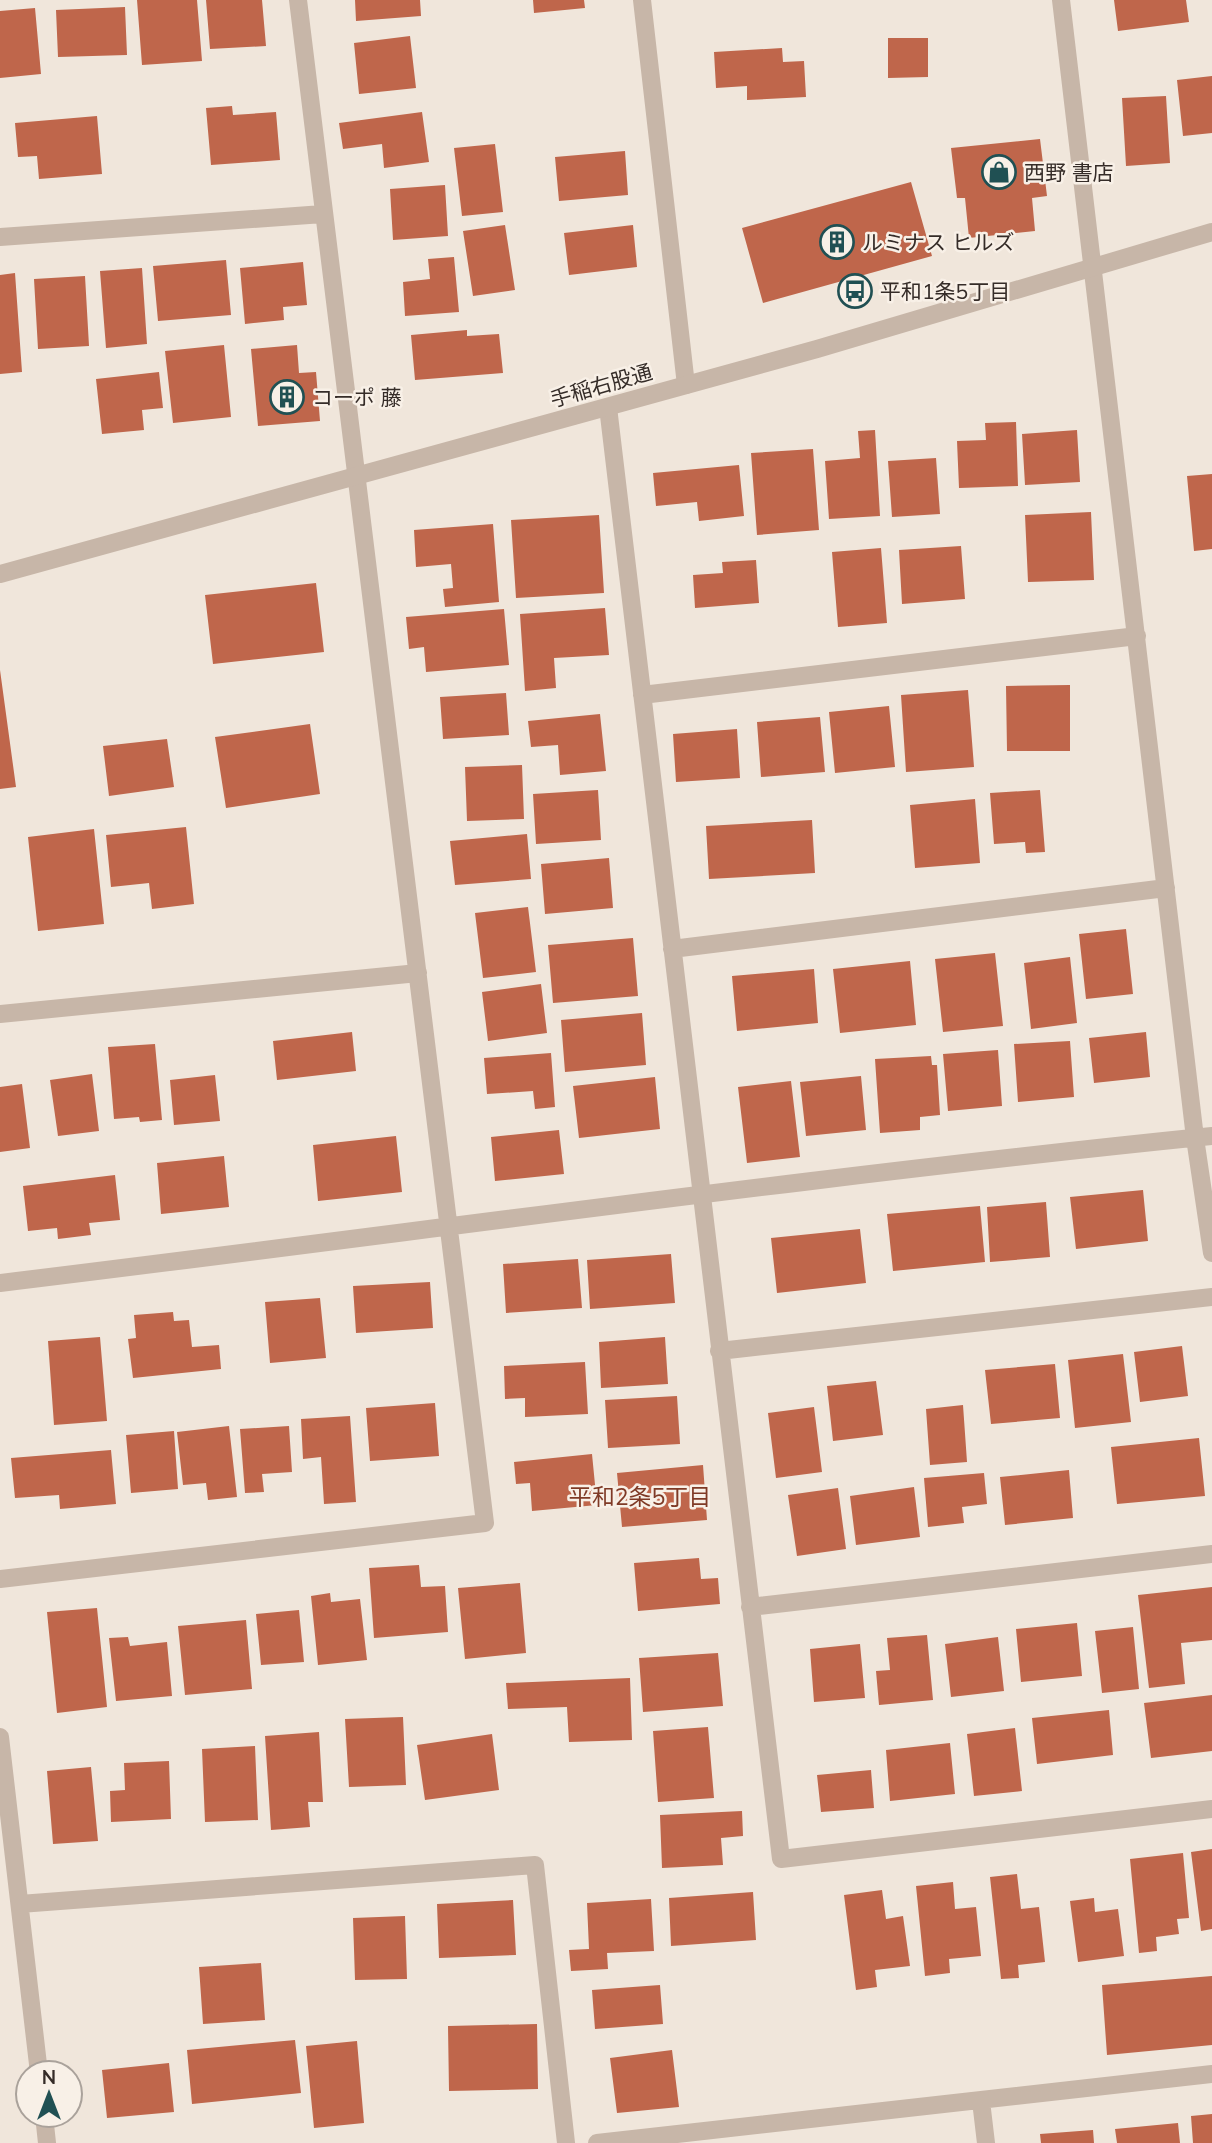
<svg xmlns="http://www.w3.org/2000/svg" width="1212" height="2143" font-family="Mulish,'Noto Sans JP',sans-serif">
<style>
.building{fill:#bf664b}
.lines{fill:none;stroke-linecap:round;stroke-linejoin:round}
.minor{stroke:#c7b6a8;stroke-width:18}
.tertiary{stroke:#c7b6a8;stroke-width:18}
.labels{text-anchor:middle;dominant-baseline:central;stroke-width:5;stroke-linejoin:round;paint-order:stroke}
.poi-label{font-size:21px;fill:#352c28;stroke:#f8f0e7;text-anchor:start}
.street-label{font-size:21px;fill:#352c28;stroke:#f8f0e7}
.neighbourhood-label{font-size:23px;fill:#7f3a26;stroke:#f8f0e7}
</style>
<rect width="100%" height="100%" fill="#f0e6db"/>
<path class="building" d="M137,0H197L202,61L142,65Z
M206,0H262L266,46L210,49Z
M355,0H420L421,16L356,21Z
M533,0H584L585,8L534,13Z
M1114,0H1186L1189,22L1118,31Z
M125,7L127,55L58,57L56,10Z
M35,8L41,74L0,78V11Z
M410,36L416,88L359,94L354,43Z
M888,38H928V77L888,78Z
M782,48L783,62L804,61L806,97L747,100V86L716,88L714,52Z
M1212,76V133L1183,136L1177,80Z
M1166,96L1170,163L1126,166L1122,98Z
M232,106L233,115L276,112L280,160L211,165L206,108Z
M422,112L429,162L384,168L382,144L343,149L339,123Z
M97,116L102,174L39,179L37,156L18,157L15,123Z
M1040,139L1047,196L1032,198L1035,231L969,238L965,198H957L951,148Z
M495,144L503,212L462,216L454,148Z
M625,151L628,195L559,201L555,157Z
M911,182L932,256L763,303L742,228Z
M445,185L448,236L393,240L390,189Z
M505,225L515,290L473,296L463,231Z
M633,225L637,267L569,275L564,233Z
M454,257L459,312L405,316L403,282L430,279L428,259Z
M226,260L231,315L158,321L153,266Z
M303,262L307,305L283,307L284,320L245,324L240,268Z
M142,268L147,344L106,348L100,271Z
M15,273L22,372L0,374V275Z
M85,276L89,346L38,349L34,279Z
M467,330V336L499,334L503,373L415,380L411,335Z
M224,345L231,417L173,423L165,351Z
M297,345L299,373L316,372L320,421L258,426L251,349Z
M159,372L163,408L142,410L144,430L102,434L96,379Z
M1016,422L1018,486L959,488L957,441L986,440L985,423Z
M875,430L880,516L829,519L825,461L860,458L858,431Z
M1077,430L1080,482L1025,485L1022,434Z
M813,449L819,530L757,535L751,453Z
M936,458L940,514L892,517L888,461Z
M739,465L744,516L699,521L697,502L656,506L653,473Z
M1212,474V549L1194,551L1187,476Z
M1091,512L1094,580L1028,582L1025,515Z
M599,515L604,593L516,598L511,520Z
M493,524L499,602L445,607L443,589L453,588L451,564L416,567L414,530Z
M961,546L965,599L902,604L899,550Z
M881,548L887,623L838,627L832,552Z
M756,560L759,603L695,608L693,575L723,573L722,562Z
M316,583L324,652L213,664L205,595Z
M605,608L609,655L554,658L556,688L525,691L520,614Z
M504,609L509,665L426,672L424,647L409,649L406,617Z
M0,670L16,787L0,789Z
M1070,685V751H1007L1006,686Z
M968,690L974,767L906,772L901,695Z
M506,693L509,735L443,739L440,697Z
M889,706L895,767L835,773L829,712Z
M600,714L606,771L560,775L558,745L531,747L528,721Z
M820,717L825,772L761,777L757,722Z
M310,724L320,794L226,808L215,737Z
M737,729L740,778L676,782L673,734Z
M167,739L174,787L109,796L103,746Z
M522,765L524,819L467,821L465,767Z
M598,790L601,840L536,844L533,794Z
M1040,790L1045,852L1026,853L1025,842L994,844L990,793Z
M975,799L980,863L915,868L910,805Z
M812,820L815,873L709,879L706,826Z
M186,827L194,904L152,909L149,883L111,887L106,835Z
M94,829L104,924L38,931L28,837Z
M527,834L531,879L455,885L450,841Z
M609,858L613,908L545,914L541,864Z
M528,907L536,972L483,978L475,913Z
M1126,929L1133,994L1086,999L1079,934Z
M633,938L638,996L553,1003L548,945Z
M995,953L1003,1026L943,1032L935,959Z
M1070,957L1077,1023L1031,1029L1024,963Z
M910,961L916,1025L840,1033L833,969Z
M814,969L818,1023L737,1031L732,976Z
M541,984L547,1033L488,1041L482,992Z
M642,1013L646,1065L565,1072L561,1020Z
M352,1032L356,1071L277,1080L273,1041Z
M1146,1032L1150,1077L1094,1083L1089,1038Z
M1070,1041L1074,1097L1018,1102L1014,1044Z
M155,1044L162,1120L140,1122L139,1117L114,1119L108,1047Z
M998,1050L1002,1106L948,1111L943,1054Z
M551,1053L555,1107L535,1109L533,1091L487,1094L484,1058Z
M931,1056L932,1065H937L940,1115L920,1117V1130L880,1133L875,1059Z
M92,1074L99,1131L58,1136L50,1080Z
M215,1075L220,1121L174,1125L170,1080Z
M861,1076L866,1130L806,1136L800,1082Z
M655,1077L660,1129L579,1138L573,1086Z
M791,1081L800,1157L747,1163L738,1087Z
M22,1084L30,1148L0,1152V1087Z
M559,1130L564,1174L495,1181L491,1137Z
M396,1136L402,1192L318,1201L313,1145Z
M224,1156L229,1207L161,1214L157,1163Z
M115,1175L120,1220L89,1223L91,1235L58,1239L57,1228L28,1231L23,1186Z
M1143,1190L1148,1241L1076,1249L1070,1197Z
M1046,1202L1050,1257L990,1262L987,1207Z
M980,1206L985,1262L893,1271L887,1214Z
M860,1229L866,1283L777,1293L771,1238Z
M671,1254L675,1303L590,1309L587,1260Z
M578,1259L582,1308L506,1313L503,1264Z
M430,1282L433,1328L356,1333L353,1286Z
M320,1298L326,1358L270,1363L265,1302Z
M173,1312L174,1321L189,1320L192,1347L219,1345L221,1369L133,1378L128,1339L136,1338L134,1315Z
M100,1337L107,1421L54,1425L48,1341Z
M665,1337L668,1384L601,1388L599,1342Z
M1182,1346L1188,1396L1140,1402L1134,1352Z
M1123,1354L1131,1422L1075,1428L1068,1360Z
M585,1362L588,1414L525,1417V1398L505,1399L504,1366Z
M1055,1364L1060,1418L991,1424L985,1370Z
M876,1381L883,1435L833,1441L827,1386Z
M677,1396L680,1444L608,1448L605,1400Z
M435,1403L439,1456L370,1461L366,1408Z
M963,1405L967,1462L930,1465L926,1409Z
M814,1407L822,1472L776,1478L768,1413Z
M350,1416L356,1502L324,1504L321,1457L303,1459L301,1419Z
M229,1426L237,1497L208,1500L206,1483L183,1485L177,1432Z
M289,1426L292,1472L262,1474L264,1492L245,1493L240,1429Z
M174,1431L178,1489L131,1493L126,1435Z
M1199,1438L1205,1496L1117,1504L1111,1447Z
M111,1450L116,1504L60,1509L59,1495L15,1498L11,1458Z
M592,1454L597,1505L532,1511L530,1483L516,1484L514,1462Z
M703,1465L707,1520L622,1527L617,1473Z
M1069,1470L1073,1518L1005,1525L1000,1477Z
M984,1473L987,1504L962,1507L964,1523L928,1527L924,1478Z
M914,1487L920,1537L856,1545L850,1496Z
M838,1488L846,1549L797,1556L788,1495Z
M699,1558L701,1579L718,1578L720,1604L638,1611L634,1563Z
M419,1565L421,1587L445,1586L448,1632L374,1638L369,1568Z
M520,1583L526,1653L465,1659L458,1588Z
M1212,1587V1640L1181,1643L1185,1684L1149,1688L1138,1595Z
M330,1593L331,1602L360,1599L367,1660L318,1665L311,1596Z
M97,1608L107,1707L57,1713L47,1612Z
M299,1610L304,1662L261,1665L256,1614Z
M246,1620L252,1689L185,1695L178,1626Z
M1077,1623L1082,1676L1021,1682L1016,1629Z
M1133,1627L1139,1689L1102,1693L1095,1631Z
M927,1635L933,1700L879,1705L876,1671L890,1670L887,1638Z
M128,1637L130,1646L167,1642L172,1696L116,1701L109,1638Z
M998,1637L1004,1691L951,1697L945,1644Z
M860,1644L865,1698L814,1702L810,1649Z
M718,1653L723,1706L643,1712L639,1658Z
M630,1678L632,1740L569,1742L567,1707L508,1709L506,1683Z
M1212,1695V1751L1151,1758L1144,1703Z
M1109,1710L1113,1755L1037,1764L1032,1718Z
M403,1717L406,1785L349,1787L345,1719Z
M708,1727L714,1798L658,1802L653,1731Z
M1015,1728L1022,1791L974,1796L967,1734Z
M319,1732L323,1802H308L310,1827L271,1830L265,1736Z
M492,1734L499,1790L425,1800L417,1745Z
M950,1743L955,1794L890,1801L886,1750Z
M255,1746L258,1820L205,1822L202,1749Z
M169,1761L171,1819L111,1822L110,1791L125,1790L124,1763Z
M91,1767L98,1841L53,1844L47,1771Z
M871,1770L874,1808L821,1812L817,1775Z
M742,1811L743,1836L721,1838L723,1865L662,1868L660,1815Z
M1212,1849V1929L1201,1931L1191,1852Z
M1183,1853L1189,1918L1177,1919L1179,1934L1156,1937L1157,1951L1139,1953L1130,1859Z
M1017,1874L1021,1909L1039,1907L1045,1962L1018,1965L1019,1978L1001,1979L990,1877Z
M953,1882L955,1909L976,1907L981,1956L949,1959L950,1973L925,1976L916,1886Z
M882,1890L886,1919L903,1916L910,1966L875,1970L877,1987L856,1990L844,1895Z
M753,1892L756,1940L671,1946L669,1898Z
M1094,1898L1095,1912L1118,1909L1124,1956L1078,1962L1070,1901Z
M651,1899L654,1951L607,1953L608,1969L571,1971L569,1950L589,1949L587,1903Z
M513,1900L516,1955L439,1958L437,1904Z
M405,1916L407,1979L355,1980L353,1918Z
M261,1963L265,2020L203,2024L199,1967Z
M1212,1976V2045L1107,2055L1102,1985Z
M660,1985L663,2024L595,2029L592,1990Z
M537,2024L538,2089L449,2091L448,2026Z
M295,2040L301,2093L192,2104L187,2050Z
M357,2041L364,2123L314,2128L306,2046Z
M672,2050L679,2107L617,2113L610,2058Z
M169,2063L174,2112L107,2118L102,2070Z
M1212,2114V2143H1193L1191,2116Z
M1178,2123L1180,2143H1117L1115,2129Z
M1093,2130L1094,2143H1041L1040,2134Z"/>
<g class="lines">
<path class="minor" d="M642,0L686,385
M1061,0L1195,1138L1212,1253
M0,237L323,214
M608,407L781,1859L1212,1809
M642,695L1137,636
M672,949L1166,888
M0,1014L418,973
M0,1283C404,1234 807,1177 1212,1136
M719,1351L1212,1297
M0,1579L485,1523C427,1015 357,508 298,0
M750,1607L1212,1554
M0,1737L39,2073
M20,1904L535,1865L566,2143
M981,2101L986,2143
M44,2115L47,2143
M597,2143L1212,2074"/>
<path class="tertiary" d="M0,574L817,349L1212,232"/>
</g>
<defs>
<g id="shop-ring" transform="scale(1.75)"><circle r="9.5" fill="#f8f0e7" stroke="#205053" stroke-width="1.5"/><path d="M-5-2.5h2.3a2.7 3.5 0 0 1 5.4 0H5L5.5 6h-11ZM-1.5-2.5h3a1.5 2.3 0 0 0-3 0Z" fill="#205053"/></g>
<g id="building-ring" transform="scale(1.75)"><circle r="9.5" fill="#f8f0e7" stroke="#205053" stroke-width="1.5"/><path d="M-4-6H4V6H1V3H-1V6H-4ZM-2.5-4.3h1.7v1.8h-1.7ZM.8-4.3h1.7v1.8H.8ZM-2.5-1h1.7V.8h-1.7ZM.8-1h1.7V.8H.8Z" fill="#205053"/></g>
<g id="bus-ring" transform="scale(1.75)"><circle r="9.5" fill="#f8f0e7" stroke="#205053" stroke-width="1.5"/><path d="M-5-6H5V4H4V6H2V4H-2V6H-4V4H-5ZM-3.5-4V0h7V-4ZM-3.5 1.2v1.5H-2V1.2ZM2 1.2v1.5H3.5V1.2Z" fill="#205053"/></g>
</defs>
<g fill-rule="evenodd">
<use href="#shop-ring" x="999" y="172"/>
<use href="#building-ring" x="837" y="242"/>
<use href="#bus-ring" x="855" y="291"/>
<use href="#building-ring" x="287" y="397"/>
</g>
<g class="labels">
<g class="poi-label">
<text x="1024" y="172">西野 書店</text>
<text x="862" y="242">ルミナス ヒルズ</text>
<text x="880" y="291">平和1条5丁目</text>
<text x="312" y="397">コーポ 藤</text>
</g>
<g class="street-label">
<text transform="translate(601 385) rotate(-16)">手稲右股通</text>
</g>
<g class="neighbourhood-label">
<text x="640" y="1496">平和2条5丁目</text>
</g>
</g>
<g transform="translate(49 2094)"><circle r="33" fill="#f8f0e7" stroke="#aaa29b" stroke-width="2"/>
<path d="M0-5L12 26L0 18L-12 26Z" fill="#205053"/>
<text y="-10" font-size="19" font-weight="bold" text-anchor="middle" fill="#352c28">N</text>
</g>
</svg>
